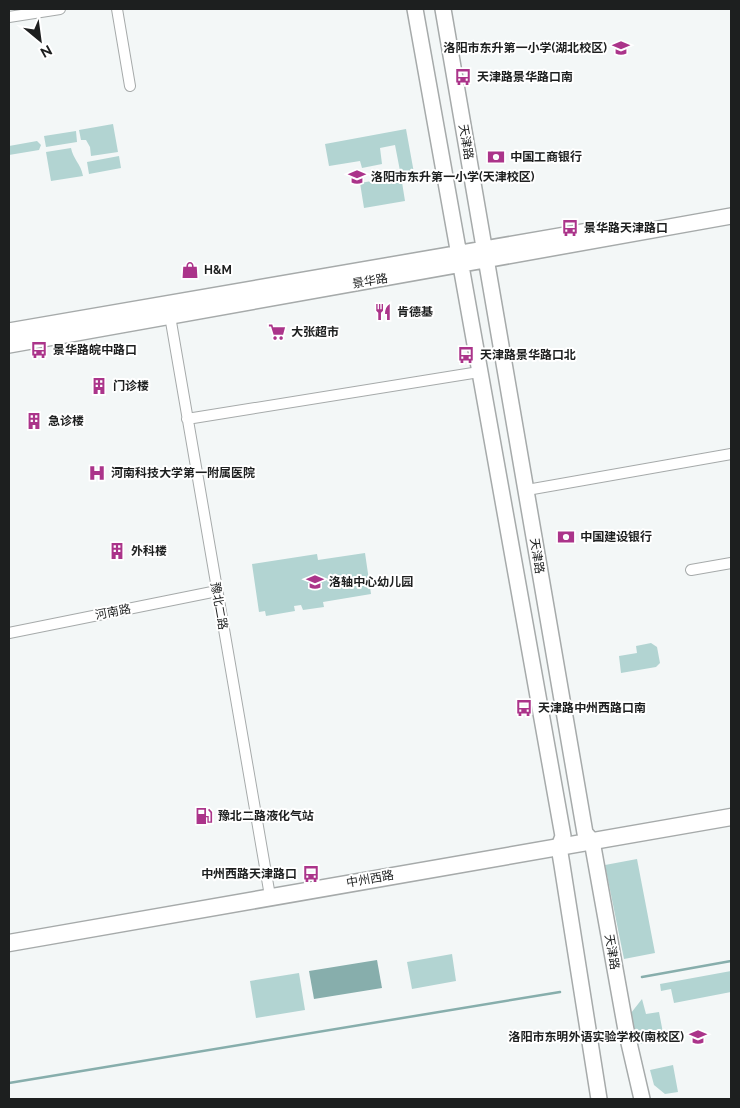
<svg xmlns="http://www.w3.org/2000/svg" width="740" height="1108" font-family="Raleway,'Noto Sans SC',sans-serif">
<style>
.green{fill:#b2d4d2}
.water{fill:#87aeac}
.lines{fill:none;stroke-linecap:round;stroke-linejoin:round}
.stream{stroke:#87aeac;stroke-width:2.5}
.minor-casing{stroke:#a6aaaa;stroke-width:12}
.secondary-casing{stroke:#a6aaaa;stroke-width:18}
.primary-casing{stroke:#a6aaaa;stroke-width:19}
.minor{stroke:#fff;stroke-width:10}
.secondary{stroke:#fff;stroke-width:15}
.primary{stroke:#fff;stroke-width:16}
.labels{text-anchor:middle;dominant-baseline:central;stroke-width:4;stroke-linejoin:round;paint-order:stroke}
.poi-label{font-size:12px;font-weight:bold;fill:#1d1f1f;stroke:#fff;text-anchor:start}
.street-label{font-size:12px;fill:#1d1f1f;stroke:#fff}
</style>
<rect width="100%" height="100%" fill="#f3f7f7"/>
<path class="green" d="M113,124L118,152L91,156L90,147L86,140H81L79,130Z
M406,129L414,173L401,176L405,201L364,208L360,183L401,176L395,145L380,148L382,164L362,168L360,161L329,166L325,144Z
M76,131L77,142L46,147L44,136Z
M37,141L41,145L39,150L9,155V146Z
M71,148C73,159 81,164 83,176L51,181L46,152Z
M119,156L121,168L89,174L87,162Z
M365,553L371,594L323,602L324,607L303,610L301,605L294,606L295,611L266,616L265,611L259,612L252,564L317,554L318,560Z
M651,643L657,647L660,663L656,667L621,673L619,656L637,653L636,646Z
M637,859L655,953L624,959L605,865Z
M452,954L456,981L412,989L407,962Z
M731,971V992L674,1003L671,989L661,991L660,984Z
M299,973L305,1010L256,1018L250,981Z
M642,999L646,1014L659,1012L663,1033L658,1034L659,1040L635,1045L631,1013Z
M673,1065L678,1092L665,1094L654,1085L650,1070Z"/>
<path class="water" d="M377,960L382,988L314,999L309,971Z"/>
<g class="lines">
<path class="stream" d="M642,977L731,961
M9,1083L560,992"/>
<g class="minor-casing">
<path id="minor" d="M117,9L130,86
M9,17L60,9
M170,316L270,896
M187,419L479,372
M527,490L731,454
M691,570L731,563
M9,633L217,591"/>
</g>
<g class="secondary-casing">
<path id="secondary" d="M415,9L563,836L559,847L562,865L599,1099
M443,9L585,833L592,841L626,1030L642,1099
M9,331L594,230
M9,345L731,216"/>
</g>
<g class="primary-casing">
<path id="primary" d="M9,943L731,817"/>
</g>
<use href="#minor" class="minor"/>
<use href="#secondary" class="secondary"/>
<use href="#primary" class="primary"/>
</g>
<defs>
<g id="school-bare" transform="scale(1.35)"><path d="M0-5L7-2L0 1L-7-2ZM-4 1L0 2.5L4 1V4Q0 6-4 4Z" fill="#ab348a" stroke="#fff" stroke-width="2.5" paint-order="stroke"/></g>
<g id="bus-bare" transform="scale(1.35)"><path d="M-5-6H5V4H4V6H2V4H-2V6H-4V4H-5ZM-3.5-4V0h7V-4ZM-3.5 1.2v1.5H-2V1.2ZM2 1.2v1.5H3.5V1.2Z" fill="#ab348a" stroke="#fff" stroke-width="2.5" paint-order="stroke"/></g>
<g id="bank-bare" transform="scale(1.35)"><path d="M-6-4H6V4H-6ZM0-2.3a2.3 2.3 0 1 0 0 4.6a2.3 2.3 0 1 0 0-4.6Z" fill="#ab348a" stroke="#fff" stroke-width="2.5" paint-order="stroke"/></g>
<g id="shop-bare" transform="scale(1.35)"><path d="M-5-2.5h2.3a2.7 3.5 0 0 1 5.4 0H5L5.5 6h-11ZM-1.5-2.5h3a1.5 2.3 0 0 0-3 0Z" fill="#ab348a" stroke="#fff" stroke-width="2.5" paint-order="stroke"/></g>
<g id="restaurant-bare" transform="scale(1.35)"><path d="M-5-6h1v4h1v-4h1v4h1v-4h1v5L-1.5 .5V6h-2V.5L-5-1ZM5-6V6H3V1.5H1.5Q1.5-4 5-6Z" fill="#ab348a" stroke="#fff" stroke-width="2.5" paint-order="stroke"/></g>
<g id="supermarket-bare" transform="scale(1.35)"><path d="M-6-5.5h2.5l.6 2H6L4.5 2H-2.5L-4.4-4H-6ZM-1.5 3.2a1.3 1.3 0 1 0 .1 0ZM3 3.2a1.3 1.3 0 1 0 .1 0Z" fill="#ab348a" stroke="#fff" stroke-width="2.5" paint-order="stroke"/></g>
<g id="building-bare" transform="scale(1.35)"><path d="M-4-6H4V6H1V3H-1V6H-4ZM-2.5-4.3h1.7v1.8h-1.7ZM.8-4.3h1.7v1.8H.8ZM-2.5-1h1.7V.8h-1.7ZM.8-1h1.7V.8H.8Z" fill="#ab348a" stroke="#fff" stroke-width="2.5" paint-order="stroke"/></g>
<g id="hospital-bare" transform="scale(1.35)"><path d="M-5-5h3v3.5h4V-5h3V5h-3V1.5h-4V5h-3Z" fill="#ab348a" stroke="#fff" stroke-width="2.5" paint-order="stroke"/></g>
<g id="fuel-bare" transform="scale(1.35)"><path d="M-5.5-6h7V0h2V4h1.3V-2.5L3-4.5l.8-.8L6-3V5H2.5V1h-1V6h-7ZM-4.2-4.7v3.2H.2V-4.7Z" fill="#ab348a" stroke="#fff" stroke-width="2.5" paint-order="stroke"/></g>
</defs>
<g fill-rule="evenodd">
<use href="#school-bare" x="621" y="48"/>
<use href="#bus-bare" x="463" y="77"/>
<use href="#bank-bare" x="496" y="157"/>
<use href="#school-bare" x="357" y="177"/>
<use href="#bus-bare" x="570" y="228"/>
<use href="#shop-bare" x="190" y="270"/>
<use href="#restaurant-bare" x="383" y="312"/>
<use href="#supermarket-bare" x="277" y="332"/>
<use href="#bus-bare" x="39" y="350"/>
<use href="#bus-bare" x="466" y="355"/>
<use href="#building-bare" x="99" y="386"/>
<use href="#building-bare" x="34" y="421"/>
<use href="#hospital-bare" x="97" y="473"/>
<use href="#bank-bare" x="566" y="537"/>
<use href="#building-bare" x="117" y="551"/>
<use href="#school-bare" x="315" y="582"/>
<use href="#bus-bare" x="524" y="708"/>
<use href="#fuel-bare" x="204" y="816"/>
<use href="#bus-bare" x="311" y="874"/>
<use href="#school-bare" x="698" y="1037"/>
</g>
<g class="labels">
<g class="poi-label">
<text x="607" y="48" text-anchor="end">洛阳市东升第一小学(湖北校区)</text>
<text x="477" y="77">天津路景华路口南</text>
<text x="510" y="157">中国工商银行</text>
<text x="371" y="177">洛阳市东升第一小学(天津校区)</text>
<text x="584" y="228">景华路天津路口</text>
<text x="204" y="270">H&amp;M</text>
<text x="397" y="312">肯德基</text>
<text x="291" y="332">大张超市</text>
<text x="53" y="350">景华路皖中路口</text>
<text x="480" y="355">天津路景华路口北</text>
<text x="113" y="386">门诊楼</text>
<text x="48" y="421">急诊楼</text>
<text x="111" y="473">河南科技大学第一附属医院</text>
<text x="580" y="537">中国建设银行</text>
<text x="131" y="551">外科楼</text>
<text x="329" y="582">洛轴中心幼儿园</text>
<text x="538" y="708">天津路中州西路口南</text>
<text x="218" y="816">豫北二路液化气站</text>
<text x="297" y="874" text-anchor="end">中州西路天津路口</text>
<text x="684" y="1037" text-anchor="end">洛阳市东明外语实验学校(南校区)</text>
</g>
<g class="street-label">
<text transform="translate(466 142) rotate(80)">天津路</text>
<text transform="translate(370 281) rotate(-10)">景华路</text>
<text transform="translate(537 556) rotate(81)">天津路</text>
<text transform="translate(219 606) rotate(80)">豫北二路</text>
<text transform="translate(113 612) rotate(-11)">河南路</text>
<text transform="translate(370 879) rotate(-10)">中州西路</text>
<text transform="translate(612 952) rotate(80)">天津路</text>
</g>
</g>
<rect width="740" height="1108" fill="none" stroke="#1d1f1f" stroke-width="20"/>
<g transform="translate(40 40) rotate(151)" stroke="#ffffff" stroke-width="4" paint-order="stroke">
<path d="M0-4L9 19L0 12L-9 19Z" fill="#1d1f1f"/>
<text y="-8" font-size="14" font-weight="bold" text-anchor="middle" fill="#1d1f1f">N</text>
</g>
</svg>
